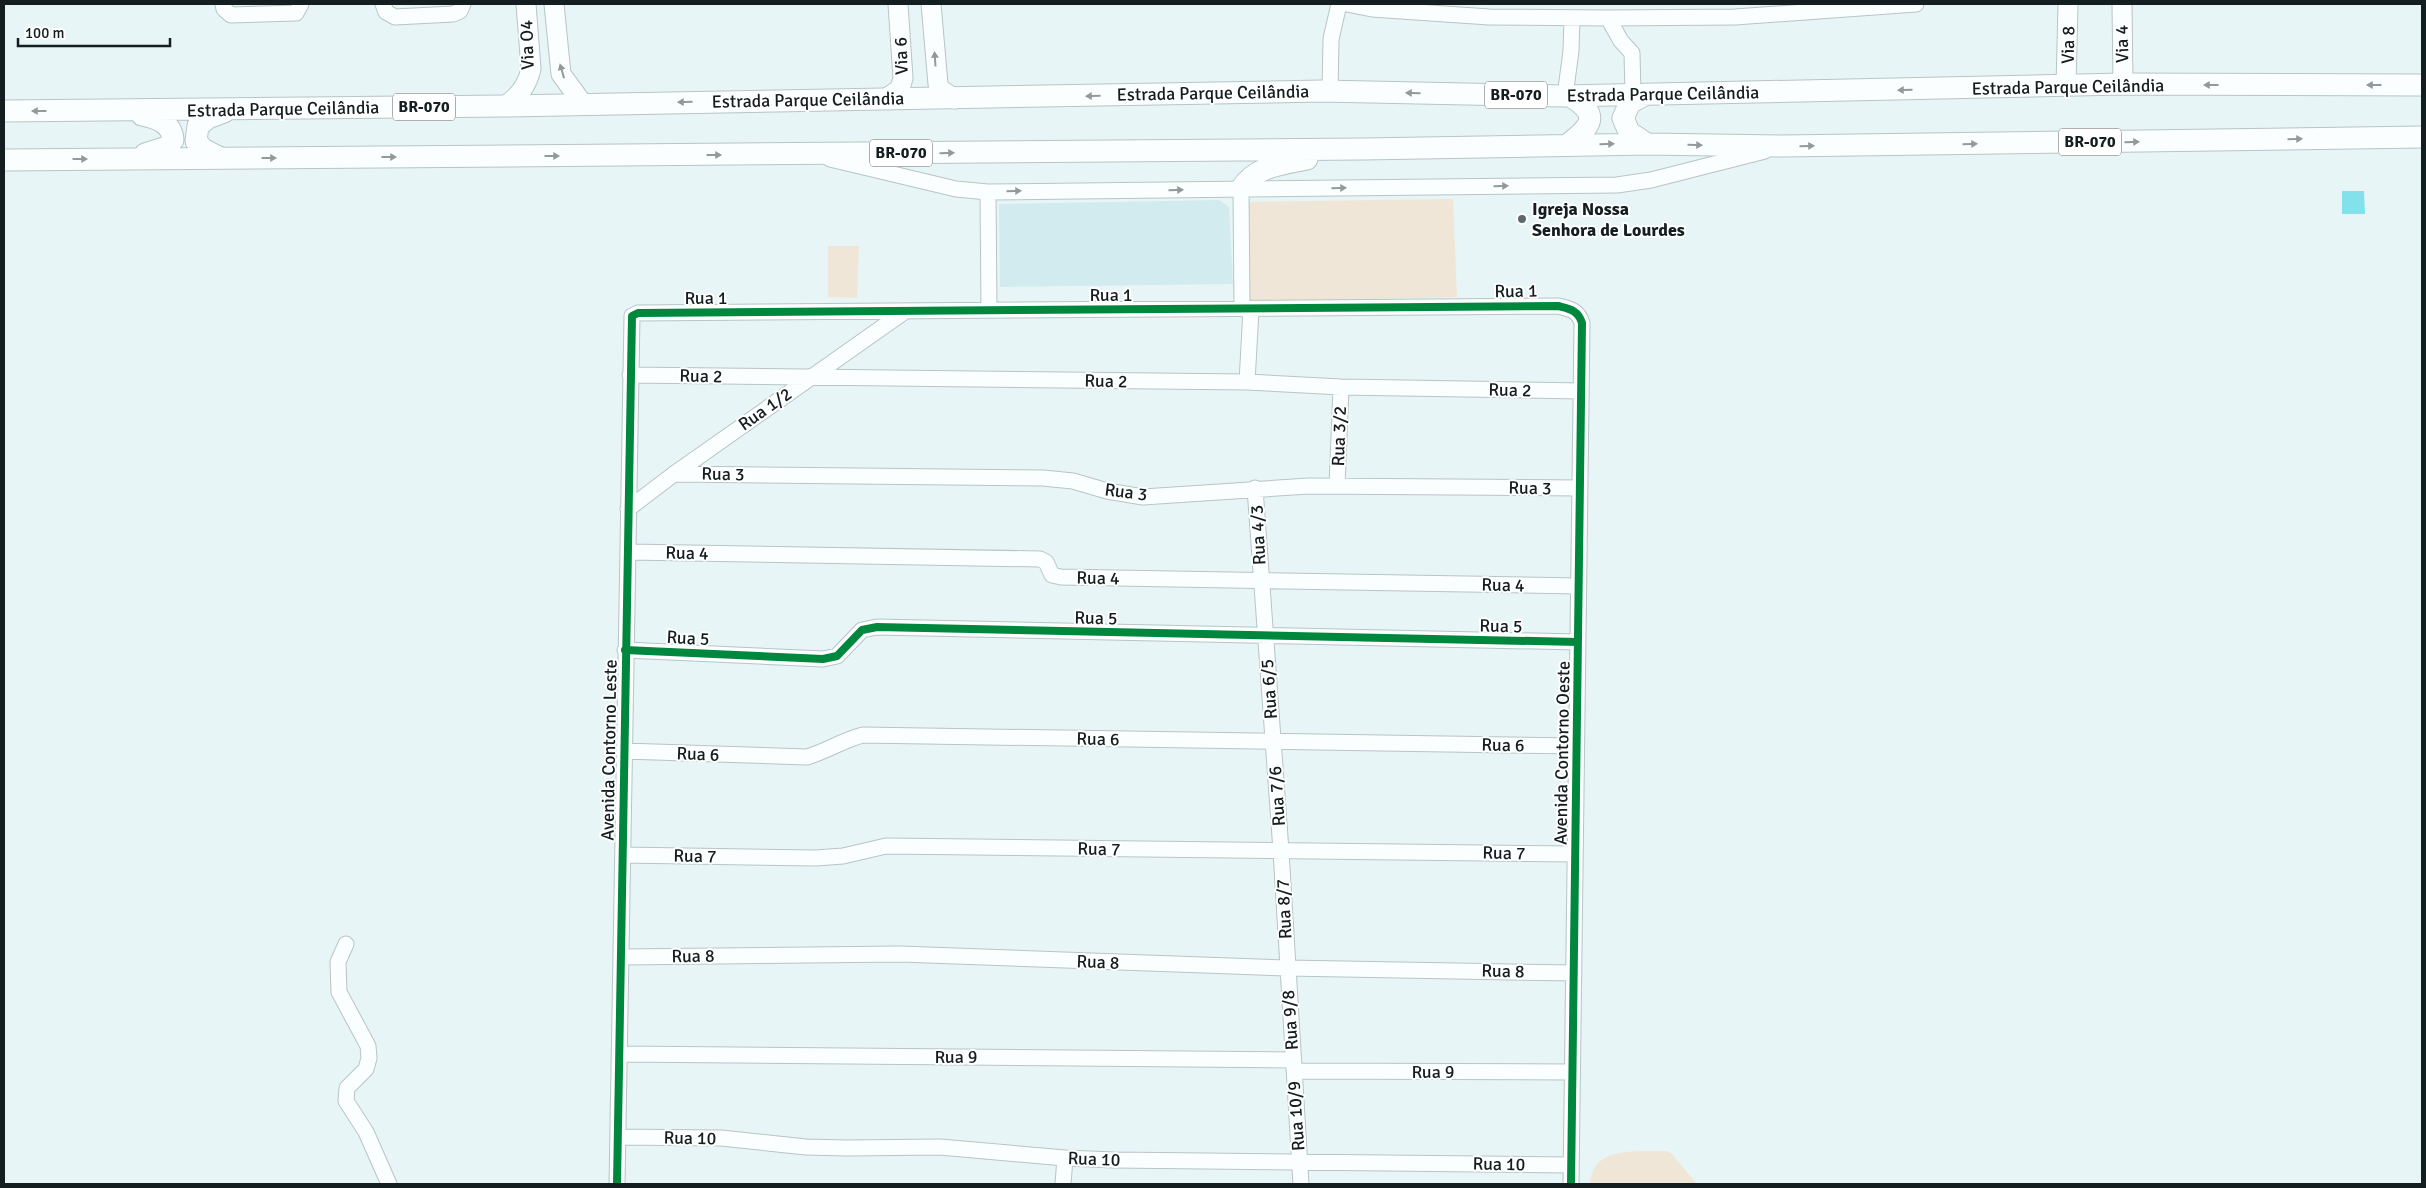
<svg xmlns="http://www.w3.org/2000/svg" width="2426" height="1188" font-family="Signika,sans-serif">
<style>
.built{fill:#d2ebef}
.green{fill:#f0e6d7}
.water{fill:#83e1eb}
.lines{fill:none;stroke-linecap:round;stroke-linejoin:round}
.minor-casing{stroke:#b8c4c5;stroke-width:17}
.major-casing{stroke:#b8c4c5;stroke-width:21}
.highway-casing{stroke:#b8c4c5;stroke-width:23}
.minor{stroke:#fbfefe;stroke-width:15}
.major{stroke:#fbfefe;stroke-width:19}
.highway{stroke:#fbfefe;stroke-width:21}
.cycleway-casing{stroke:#fff;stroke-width:11}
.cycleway{stroke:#00873e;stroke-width:8}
.oneway{fill:#93999a}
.poi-dot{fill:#5e696b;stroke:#fff;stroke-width:2}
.labels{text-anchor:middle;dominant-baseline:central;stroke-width:4;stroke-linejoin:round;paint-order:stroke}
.shield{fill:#fff;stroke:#5a6162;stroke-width:1}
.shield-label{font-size:16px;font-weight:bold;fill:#141d1f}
.street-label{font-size:18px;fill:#141d1f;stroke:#fff}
.poi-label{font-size:18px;font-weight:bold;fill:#141d1f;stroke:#fff;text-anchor:start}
</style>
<rect width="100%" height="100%" fill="#e7f5f7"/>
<path class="built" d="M1219,200L1229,207L1233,284L1000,287L999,204Z"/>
<path class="green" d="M1453,199L1457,297L1250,302L1242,202Z
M828,246H859L857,298L828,297Z
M1666,1151L1671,1153L1697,1184H1590C1592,1145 1638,1152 1666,1151Z"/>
<path class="water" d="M2342,191H2364L2365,214H2342Z"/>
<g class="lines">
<g class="minor-casing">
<path id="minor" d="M223,4L224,9L231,15L296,13L301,4
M383,4L386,12L395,17L453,14L460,11L463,4
M1347,4L1372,9L1489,17L1608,18L1735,17L1916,4
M1608,18L1621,41L1632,53L1633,94
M1330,92L1331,39L1339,4
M1565,96L1571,51L1572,18
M830,159L956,189L988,192L1617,185L1651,180L1765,151
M1241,189L1242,309
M988,192L989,310
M630,375L1247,382L1341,387L1581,391
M1247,382L1251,310
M674,474L1043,478L1073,481L1107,491L1143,497L1309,486L1579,488
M1337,486L1341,387
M1255,488L1281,851L1301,1184
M628,509L674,474L904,312
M628,552L1040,559L1046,562L1052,575L1061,577L1578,586
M625,650L823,659L837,656L862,630L877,627L1578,642
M624,751L807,757C827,751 843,740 863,735L1576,746
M623,855L816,858L843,856L886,846L1575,854
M346,944L338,962L339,992L368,1046L369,1058L366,1069L347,1088L346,1101L366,1132L389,1184
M623,957L900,954L1287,968L1574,973
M620,1054L1293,1060
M1294,1071L1572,1072
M618,1137L721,1138L806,1147L846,1148L940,1147L1065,1158L1114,1160L1571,1165
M617,1184L632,316L638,313L1558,306C1570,309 1578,310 1582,323L1571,1184
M1063,1184L1065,1158"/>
</g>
<g class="major-casing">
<path id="major" d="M554,4L561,74L583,104
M931,4L938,84L940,89L955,99
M2122,4L2123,84
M2066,86L2068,4
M885,99L900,89L903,78L898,4
M505,106C519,96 527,86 531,69L526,4"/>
</g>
<g class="highway-casing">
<path id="highway" d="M1646,94L1630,103L1623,118L1629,132L1647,144
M4,111L505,106L1322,91L1565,96L2123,84L2422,85
M142,115C157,118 172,123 173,140L167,147L145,154
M1567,145C1592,126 1601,115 1570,96
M220,158L203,149L196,141L198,126L208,118L224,112
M4,160L1363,149L1647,144L1783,146L2422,137
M1241,189C1255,166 1283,164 1307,159"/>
</g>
<use href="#minor" class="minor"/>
<use href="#major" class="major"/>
<use href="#highway" class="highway"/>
<g class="cycleway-casing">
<path id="cycleway" d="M625,650L823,659L837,656L862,630L877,627L1578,642
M617,1184L632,316L638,313L1558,306C1570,309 1578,310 1582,323L1571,1184"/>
</g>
<use href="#cycleway" class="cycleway"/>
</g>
<defs><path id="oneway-solid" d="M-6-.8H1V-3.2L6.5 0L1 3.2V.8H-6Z" transform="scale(1.25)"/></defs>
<g class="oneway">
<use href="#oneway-solid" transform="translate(935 59) rotate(-94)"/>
<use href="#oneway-solid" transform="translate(562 71) rotate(-106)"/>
<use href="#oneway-solid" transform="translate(2211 85) rotate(-180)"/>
<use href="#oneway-solid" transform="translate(2374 85) rotate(180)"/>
<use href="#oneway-solid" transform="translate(1905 90) rotate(179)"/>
<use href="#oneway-solid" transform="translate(1413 93) rotate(-179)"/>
<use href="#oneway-solid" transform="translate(1093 96) rotate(179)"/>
<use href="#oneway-solid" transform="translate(685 102) rotate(179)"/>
<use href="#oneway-solid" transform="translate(39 111) rotate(180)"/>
<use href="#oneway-solid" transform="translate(2295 139) rotate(-1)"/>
<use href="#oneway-solid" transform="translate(2132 142) rotate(-1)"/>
<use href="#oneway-solid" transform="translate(1607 144) rotate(-1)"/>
<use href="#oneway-solid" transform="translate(1970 144) rotate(-1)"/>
<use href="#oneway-solid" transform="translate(1695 145) rotate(1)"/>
<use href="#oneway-solid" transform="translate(1807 146) rotate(-1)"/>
<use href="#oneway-solid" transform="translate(947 153) rotate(-1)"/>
<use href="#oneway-solid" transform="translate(714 155)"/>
<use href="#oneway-solid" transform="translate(552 156)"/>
<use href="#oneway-solid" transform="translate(389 157)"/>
<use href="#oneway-solid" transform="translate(269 158)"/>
<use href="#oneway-solid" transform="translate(80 159)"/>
<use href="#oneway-solid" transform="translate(1501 186) rotate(-1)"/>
<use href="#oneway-solid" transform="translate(1339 188) rotate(-1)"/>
<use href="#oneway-solid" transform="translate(1176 190) rotate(-1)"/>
<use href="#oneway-solid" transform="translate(1014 191) rotate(-1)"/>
</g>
<circle class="poi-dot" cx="1522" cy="219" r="5"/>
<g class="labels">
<g class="shield">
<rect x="1485" y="81.5" width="62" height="27" rx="4"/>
<rect x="393" y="93.5" width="62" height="27" rx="4"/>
<rect x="2059" y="128.5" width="62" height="27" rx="4"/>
<rect x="870" y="139.5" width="62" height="27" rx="4"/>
</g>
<g class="shield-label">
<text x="1516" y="95">BR-070</text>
<text x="424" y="107">BR-070</text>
<text x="2090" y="142">BR-070</text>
<text x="901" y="153">BR-070</text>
</g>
<g class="street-label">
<text transform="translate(2122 44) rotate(-91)">Via 4</text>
<text transform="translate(527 45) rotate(-92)">Via O4</text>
<text transform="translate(2068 45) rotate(-89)">Via 8</text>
<text transform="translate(901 56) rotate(-92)">Via 6</text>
<text transform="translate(2068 87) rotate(-1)">Estrada Parque Ceilândia</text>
<text transform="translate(1213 93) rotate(-1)">Estrada Parque Ceilândia</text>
<text transform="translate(1663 94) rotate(-1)">Estrada Parque Ceilândia</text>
<text transform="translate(808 100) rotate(-1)">Estrada Parque Ceilândia</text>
<text transform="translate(283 109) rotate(-1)">Estrada Parque Ceilândia</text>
<text transform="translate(1516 291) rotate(-1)">Rua 1</text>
<text x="1111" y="295">Rua 1</text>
<text x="706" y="298">Rua 1</text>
<text transform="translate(701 376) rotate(1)">Rua 2</text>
<text transform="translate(1106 381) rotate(1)">Rua 2</text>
<text transform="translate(1510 390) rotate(1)">Rua 2</text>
<text transform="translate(765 409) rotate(-35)">Rua 1/2</text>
<text transform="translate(1339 436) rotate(-88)">Rua 3/2</text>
<text transform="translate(723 474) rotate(1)">Rua 3</text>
<text transform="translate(1530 488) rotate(1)">Rua 3</text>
<text transform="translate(1126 492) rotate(7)">Rua 3</text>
<text transform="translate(1258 535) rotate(-93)">Rua 4/3</text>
<text transform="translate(687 553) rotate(1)">Rua 4</text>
<text transform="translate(1098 578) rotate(1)">Rua 4</text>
<text transform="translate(1503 585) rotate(1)">Rua 4</text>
<text transform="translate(1096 618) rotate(1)">Rua 5</text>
<text transform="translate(1501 626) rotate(1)">Rua 5</text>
<text transform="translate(688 638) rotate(3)">Rua 5</text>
<text transform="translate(1269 689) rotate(-94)">Rua 6/5</text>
<text transform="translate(1098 739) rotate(1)">Rua 6</text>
<text transform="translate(1503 745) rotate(1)">Rua 6</text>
<text transform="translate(609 750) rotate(-89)">Avenida Contorno Leste</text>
<text transform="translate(1562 753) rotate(-89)">Avenida Contorno Oeste</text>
<text transform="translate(698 754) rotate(2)">Rua 6</text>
<text transform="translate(1277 796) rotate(-94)">Rua 7/6</text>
<text transform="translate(1099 849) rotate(1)">Rua 7</text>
<text transform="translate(1504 853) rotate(1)">Rua 7</text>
<text transform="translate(695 856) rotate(1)">Rua 7</text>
<text transform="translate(1284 909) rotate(-93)">Rua 8/7</text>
<text transform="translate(693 956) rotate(-1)">Rua 8</text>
<text transform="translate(1098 962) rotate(2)">Rua 8</text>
<text transform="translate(1503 971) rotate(1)">Rua 8</text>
<text transform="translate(1290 1020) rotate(-94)">Rua 9/8</text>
<text x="956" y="1057">Rua 9</text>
<text x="1433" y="1072">Rua 9</text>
<text transform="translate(1296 1116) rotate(-94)">Rua 10/9</text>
<text transform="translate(690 1138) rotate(1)">Rua 10</text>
<text transform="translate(1094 1159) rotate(2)">Rua 10</text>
<text transform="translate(1499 1164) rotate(1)">Rua 10</text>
</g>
<g class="poi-label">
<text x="1532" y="209">Igreja Nossa<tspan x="1532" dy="21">Senhora de Lourdes</tspan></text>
</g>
</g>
<rect width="2426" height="1188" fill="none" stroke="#141d1f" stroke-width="10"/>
<path d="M18 38v8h152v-8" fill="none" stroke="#141d1f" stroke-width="2.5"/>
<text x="25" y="38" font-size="15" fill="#141d1f" stroke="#ffffff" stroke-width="4" paint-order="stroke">100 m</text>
</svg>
